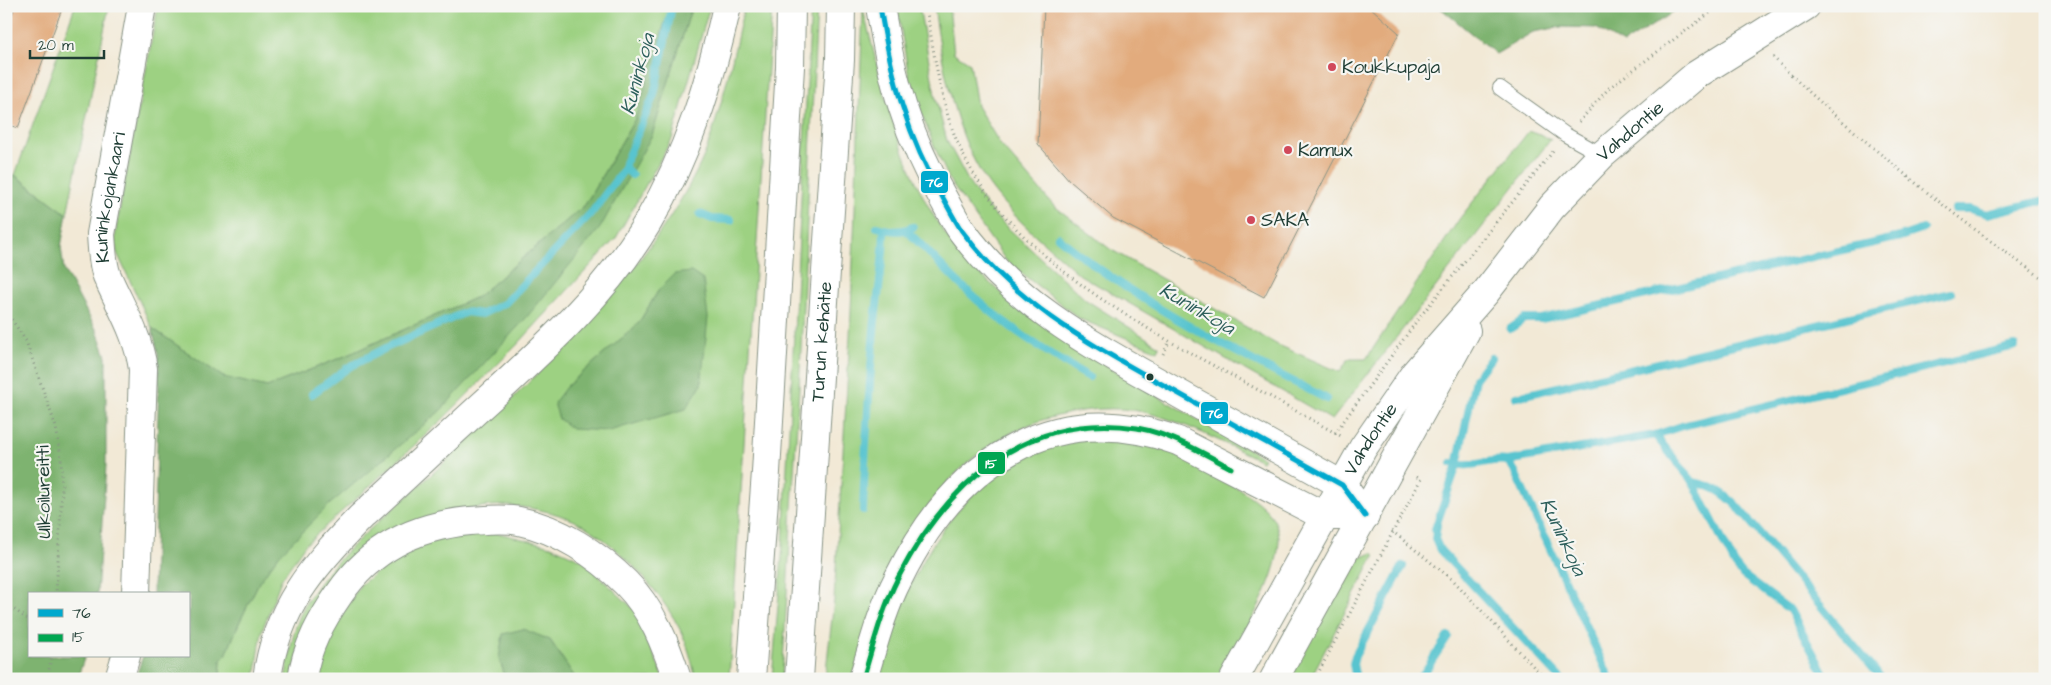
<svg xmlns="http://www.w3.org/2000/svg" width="2051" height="685" font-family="'Architects Daughter',sans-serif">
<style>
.green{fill:#9dd182;stroke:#5e875b;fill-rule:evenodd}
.forest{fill:#7eb370;stroke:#4e7852}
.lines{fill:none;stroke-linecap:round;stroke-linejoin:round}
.stream{stroke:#58c4cf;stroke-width:8}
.building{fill:#e2ab7d}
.lane-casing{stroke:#889385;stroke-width:16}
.secondary-casing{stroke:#889385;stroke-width:30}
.highway-casing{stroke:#889385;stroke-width:30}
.path{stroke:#889385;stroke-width:3;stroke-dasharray:1 4;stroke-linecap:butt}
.lane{stroke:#fff;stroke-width:14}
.secondary{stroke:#fff;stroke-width:28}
.highway{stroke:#fff;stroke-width:28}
.bus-1-casing{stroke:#f6f6f2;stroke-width:9}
.bus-2-casing{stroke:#f6f6f2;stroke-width:9}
.bus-1{stroke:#00a9ce;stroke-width:5}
.bus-2{stroke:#00a651;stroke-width:5}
.poi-dot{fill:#d1495b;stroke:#f6f6f2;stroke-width:2}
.bus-dot{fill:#1f3d34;stroke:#f6f6f2;stroke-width:2}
.labels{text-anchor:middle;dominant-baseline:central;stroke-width:4.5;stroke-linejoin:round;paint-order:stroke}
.poi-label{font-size:19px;fill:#1f3d34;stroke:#f6f6f2;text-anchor:start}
.street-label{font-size:19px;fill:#1f3d34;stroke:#f6f6f2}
.water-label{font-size:20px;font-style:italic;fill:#2d5f5b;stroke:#f6f6f2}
.line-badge{stroke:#f6f6f2;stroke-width:2}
.badge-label{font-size:14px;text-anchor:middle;font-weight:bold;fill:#fff}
</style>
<rect width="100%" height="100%" fill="#f6f6f2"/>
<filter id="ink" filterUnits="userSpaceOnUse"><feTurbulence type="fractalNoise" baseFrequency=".02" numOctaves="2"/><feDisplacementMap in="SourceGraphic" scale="10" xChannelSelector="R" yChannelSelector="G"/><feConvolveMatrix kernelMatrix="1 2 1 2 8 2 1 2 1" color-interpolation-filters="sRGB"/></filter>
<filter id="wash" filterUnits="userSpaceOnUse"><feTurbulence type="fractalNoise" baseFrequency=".0096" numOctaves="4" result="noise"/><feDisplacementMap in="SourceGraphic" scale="20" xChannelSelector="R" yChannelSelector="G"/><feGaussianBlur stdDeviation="1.12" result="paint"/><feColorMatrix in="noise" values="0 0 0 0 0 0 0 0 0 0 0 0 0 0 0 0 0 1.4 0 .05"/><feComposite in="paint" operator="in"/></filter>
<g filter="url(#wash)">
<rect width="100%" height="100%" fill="#f2e9d6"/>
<path class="green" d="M75,6H109L67,214L15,175Z
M158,6H670L635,119L585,205L477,297L345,356L267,387L223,377L152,328L117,253L115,238L117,224Z
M692,6H710L672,139L616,238L516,346L441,421L305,545L281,580L262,631L255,679H220L221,660L226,655L239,623L259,582L279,555L330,504L652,135Z
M744,6H772L729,679H696C693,668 691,657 687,646C672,601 610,532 565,517C548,511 528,507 510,506C476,503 445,516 415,528C369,546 344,555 317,600C303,622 299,653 292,679H285C290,651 294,619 311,595C343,547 390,513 432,474C501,411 570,345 629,273C655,242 693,186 707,148C723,102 734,54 744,6ZM660,288L609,431L566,387L638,324Z
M811,6H817L800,371L782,679H772L783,544Z
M897,6H919L935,95L947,141L971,186L994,215L1086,300L1159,346L1158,351L1080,319L1007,262L951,183L934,146L910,83Z
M934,6H949L954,53L970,63L977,106L1000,144L1053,205L1110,249L1276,344L1340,372L1348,359H1366L1460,218L1529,131L1551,139L1332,420L1080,275C1047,245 1002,210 980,171C953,125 941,58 934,6Z
M863,9C882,84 898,160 940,226C973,278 1022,309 1072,343C1134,384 1199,420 1264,458L1262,461C1224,444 1184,421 1144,412C1116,406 1084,409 1057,416C980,434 929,493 895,562C878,596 865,642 852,679H825L834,600L850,336Z
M1077,438C1099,440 1124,439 1146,444C1174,450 1250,490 1268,512C1275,519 1279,530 1279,540C1278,583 1239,641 1218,679H878C901,587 947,491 1037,450C1049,444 1064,442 1077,438Z
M494,532L551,546L582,560L636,611L664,679H576L550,640L499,658L506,679H315L326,641L360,585L384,567L418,547L438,539Z
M1372,553L1375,555L1310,679H1287L1353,561Z"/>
<path class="forest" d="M670,6H692L652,135L600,228L526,318L440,411L330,504L279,555L259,582L239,623L226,655L221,660L220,679H135L143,656H189V594H153L159,374L158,353L152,328L223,377L267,387L345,356L477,297L585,205L635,119Z
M1438,6H1683L1623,44L1596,28L1560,27L1533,32L1496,54Z
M6,169L67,214L61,247L64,270L97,331L106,356V466L97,594H29V656H85L77,679H6Z
M691,272L703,280L708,317L701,385L686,409L609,431L572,429L559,419L554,403L566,387L638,324L660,288L674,274Z
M523,629L550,640L576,679H506L499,658L503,634Z"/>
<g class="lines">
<path class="stream" d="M632,175L625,168V163L654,95L672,6
M1955,209H1970L1987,214L2045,200
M700,214L712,219L731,220
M877,227C891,231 900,233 913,227
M906,230C925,248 942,267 961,285C999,322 1043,351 1089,377
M1058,237C1138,304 1234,351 1327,399
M1510,329L1524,319H1541L1900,237L1923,229
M312,394L349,367L390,346L466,312L482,314L505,303L593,211L625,168
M1516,397L1951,293
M1655,435L1693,482L1735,565L1743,575L1790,610L1827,679
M1507,461L1655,435L1682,426L2015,346
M1452,463C1470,470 1489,458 1507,461L1512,466L1610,679
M1693,482C1713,486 1723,492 1737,506L1882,679
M863,510C865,450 869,391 874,331C877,297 884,264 884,229
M1437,525L1435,539L1440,550L1561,679
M1435,529L1457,465L1475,379L1491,358
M1356,679L1353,664L1355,656L1403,566
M1420,679L1448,636"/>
</g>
<g id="blocks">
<path class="building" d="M15,6H63L18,128L6,124V31Z
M1044,6H1369L1399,33L1264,297L1113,218L1070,181L1038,144Z"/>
</g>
</g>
<g filter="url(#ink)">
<use href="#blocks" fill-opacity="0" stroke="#889385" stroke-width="1"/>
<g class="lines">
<g class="lane-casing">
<path id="lane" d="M1500,88L1566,135L1602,155"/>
</g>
<g class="secondary-casing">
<g id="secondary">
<path id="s1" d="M136,594L143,369C138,334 121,308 107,276C102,263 102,248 101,234L142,6"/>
<path d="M119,679L126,656"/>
<path id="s2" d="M1234,679L1363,448L1415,373L1486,292L1552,207L1602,155L1696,75L1806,6"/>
<path d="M1274,679L1466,331"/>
</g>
</g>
<g class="highway-casing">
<g id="highway">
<path d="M880,6C891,76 907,137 943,198C949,209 955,221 962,231C1018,307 1094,346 1174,391C1230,422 1286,454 1342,485L1365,516"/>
<path d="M267,679C276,608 313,566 361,517C404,478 446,438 489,399C547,346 608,290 648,222C688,155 710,82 727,6"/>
<path d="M302,679C306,647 322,619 340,593C371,548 416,526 470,521C487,520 503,518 519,521C559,529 598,555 626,583C652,609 666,645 677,679"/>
<path d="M751,679L766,472L790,67L791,6"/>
<path id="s3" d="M799,679L840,60L841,6"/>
<path d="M863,679C873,646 882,610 898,579C954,465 1050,395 1178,441L1324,516H1365"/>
</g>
</g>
<path class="path" d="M926,6C934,52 940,103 959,146C1009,257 1140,326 1242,381C1275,399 1308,418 1341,436
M1773,57C1799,84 1827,108 1855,132C1916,185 1978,234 2045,280
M1579,122L1609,88L1719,6
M6,311L26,341L56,427L61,458L62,491L56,594
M1163,354L1169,342
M1335,433L1419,318L1555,149
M1392,531L1454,581L1545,679
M6,604L29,620
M47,679L52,656
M1315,679L1421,479L1415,476"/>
<use href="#lane" class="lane"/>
<use href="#secondary" class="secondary"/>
<use href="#highway" class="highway"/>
<g class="bus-1-casing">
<path id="bus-1" d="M880,6C891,76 907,137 943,198C949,209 955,221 962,231C1018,307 1094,346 1174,391C1230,422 1286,454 1342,485L1365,516"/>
</g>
<g class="bus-2-casing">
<path id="bus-2" d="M863,679C873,646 882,609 898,578C946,485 1025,411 1137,428C1171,434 1201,452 1231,468"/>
</g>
<use href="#bus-1" class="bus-1"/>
<use href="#bus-2" class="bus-2"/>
</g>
</g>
<g class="poi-dot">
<circle cx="1332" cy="67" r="5"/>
<circle cx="1288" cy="150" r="5"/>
<circle cx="1251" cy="220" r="5"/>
</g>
<circle class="bus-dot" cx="1150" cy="377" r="4.5"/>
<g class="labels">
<g class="poi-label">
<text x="1342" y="67">Koukkupaja</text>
<text x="1298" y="150">Kamux</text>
<text x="1261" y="220">SAKA</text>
</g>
<g class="street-label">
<text stroke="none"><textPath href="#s2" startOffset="680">Vahdontie</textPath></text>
<text stroke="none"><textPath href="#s1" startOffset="405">Kuninkojankaari</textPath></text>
<text stroke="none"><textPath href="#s3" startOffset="338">Turun kehätie</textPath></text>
<text stroke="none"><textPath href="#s2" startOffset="276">Vahdontie</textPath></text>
<text transform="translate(44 492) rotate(-91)">Ulkoilureitti</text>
</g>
<g class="water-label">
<text transform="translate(638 74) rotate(-75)">Kuninkoja</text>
<text transform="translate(1197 309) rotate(30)">Kuninkoja</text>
<text transform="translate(1563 537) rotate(65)">Kuninkoja</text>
</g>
</g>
<g class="line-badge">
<rect x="920" y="170" width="29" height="24" rx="5" fill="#00a9ce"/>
<rect x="1200" y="401" width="29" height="24" rx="5" fill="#00a9ce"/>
<rect x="977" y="451" width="29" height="24" rx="5" fill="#00a651"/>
</g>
<g class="badge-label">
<text x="934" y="187">76</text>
<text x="1214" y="418">76</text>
<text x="991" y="468">15</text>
</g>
<rect width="2051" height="685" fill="none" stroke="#f6f6f2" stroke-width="25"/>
<rect x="28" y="592" width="162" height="65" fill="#f6f6f2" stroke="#a0aca6"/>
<rect x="38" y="609" width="25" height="8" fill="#00a9ce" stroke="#a0aca6"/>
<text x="72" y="618" font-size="15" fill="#1f3d34">76</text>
<rect x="38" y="634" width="25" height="8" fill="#00a651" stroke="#a0aca6"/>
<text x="72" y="642" font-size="15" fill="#1f3d34">15</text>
<path d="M30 50v8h74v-8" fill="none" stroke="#1f3d34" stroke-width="2.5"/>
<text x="38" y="50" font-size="15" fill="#1f3d34" stroke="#f6f6f2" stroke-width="4" paint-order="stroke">20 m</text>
</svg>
